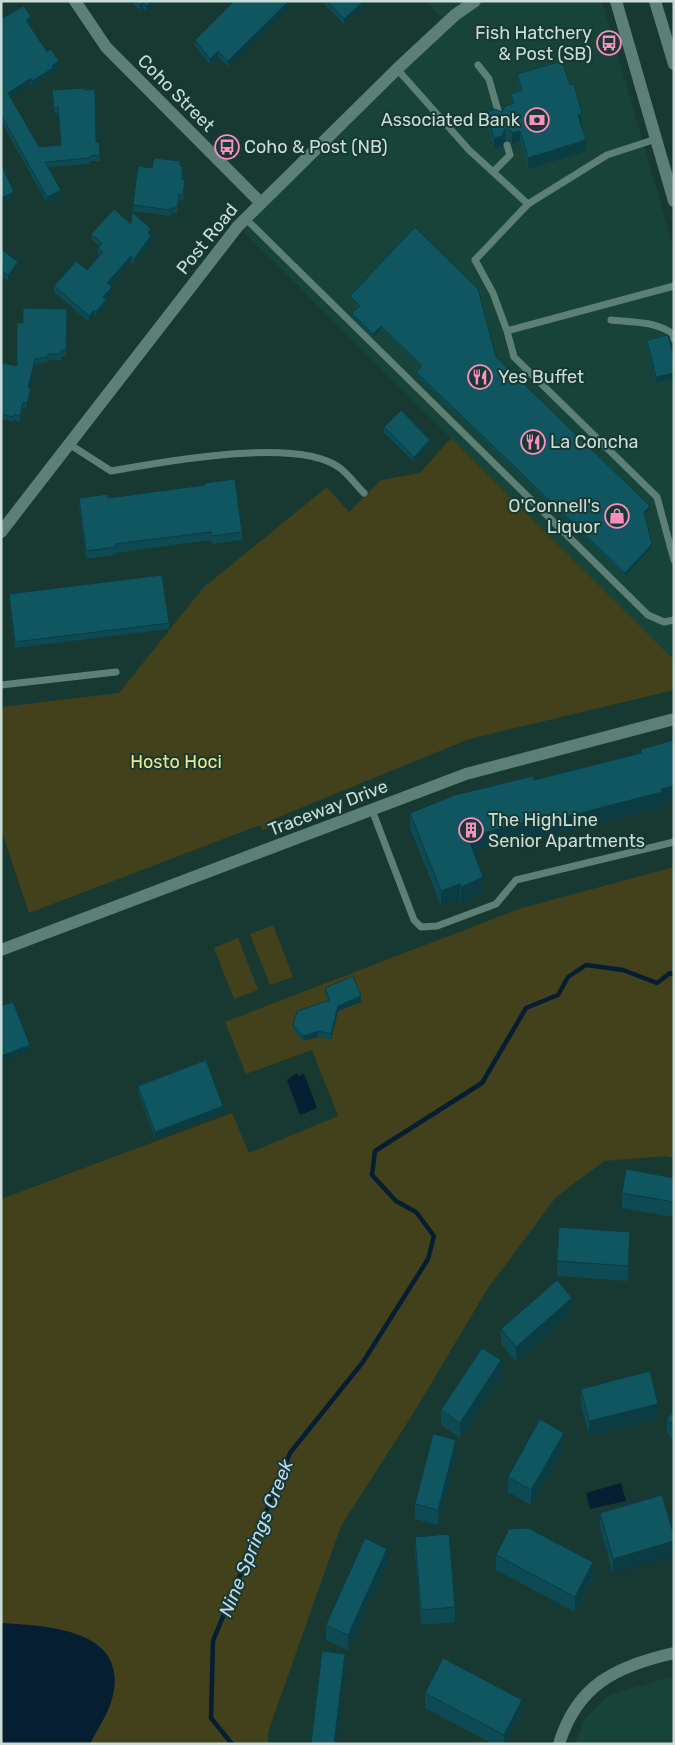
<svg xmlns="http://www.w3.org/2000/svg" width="675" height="1745" font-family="Rubik,sans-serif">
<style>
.built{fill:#184339}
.green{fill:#43411c}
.water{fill:#051e32}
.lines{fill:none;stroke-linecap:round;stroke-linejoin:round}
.stream{stroke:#051e32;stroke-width:4.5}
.lane{stroke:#5d8076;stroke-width:7}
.street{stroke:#5d8076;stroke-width:12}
.secondary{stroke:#5d8076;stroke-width:12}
.wall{fill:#0e4a53}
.shaded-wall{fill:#0b3c43}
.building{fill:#105660;stroke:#0b3c43}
.labels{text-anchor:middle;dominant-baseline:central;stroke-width:4;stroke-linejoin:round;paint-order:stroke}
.poi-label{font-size:18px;fill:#cbddd8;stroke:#183931;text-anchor:start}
.street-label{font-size:18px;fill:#cbddd8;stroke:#183931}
.park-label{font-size:18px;fill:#ede88d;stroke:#183931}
.water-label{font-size:19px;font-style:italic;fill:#bed9f2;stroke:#183931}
</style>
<rect width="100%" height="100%" fill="#183931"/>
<path class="built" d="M425,1H602L674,250V660L238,226L446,22Z
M674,1676V1744H576L583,1721L609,1695Z"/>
<path class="green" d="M451,438L674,660V690L469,739L269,821L271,827L262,830L260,825L29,913L1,829V707L119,693L203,588L327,487L349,512L381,480L420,473Z
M674,867V1158L665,1156L604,1161L556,1197L486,1291L416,1409L341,1526L268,1732V1744H1V1199L232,1113L249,1153L338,1116L312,1050L246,1074L225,1022L522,908Z
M273,925L293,977L270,985L250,934Z
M238,938L258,990L234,999L214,948Z"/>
<path class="water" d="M297,1073L298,1076L304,1074L317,1108L300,1115L287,1080Z
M621,1483L626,1501L590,1509L586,1493Z
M1,1623C48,1626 131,1629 112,1699C108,1714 97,1730 90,1744H1Z"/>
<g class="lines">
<path class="stream" d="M232,1744L211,1718L213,1641L290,1453L363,1362L428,1259L434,1236L416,1212L396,1201L372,1175L375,1151L482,1083L526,1008L558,995L568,977L586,965L623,970L657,983L670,973L674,975"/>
<path class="lane" d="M478,65L489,79L500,118
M397,69L469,150L528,204L607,155L656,139
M493,172L510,155L507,145
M528,204L475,260L493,293L507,331L674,286
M245,218L648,615L664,622L674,620
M611,320C632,322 655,321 673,334L674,339
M507,331L514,357L657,497L674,560
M69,444L111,471C162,462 298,436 340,468C349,475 356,485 364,493
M1,685L116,672
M372,810L414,920L421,927L437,926L496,904L516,880L674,842"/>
<path class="street" d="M75,1L106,47L261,203
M1,950L466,774L674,719
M559,1744C577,1685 616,1666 674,1653"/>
<path class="secondary" d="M616,1L674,201
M655,1L674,64
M1,532L238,226L397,69L455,15L475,1"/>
</g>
<path class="wall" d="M131,1H157L146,11L143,8L140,11Z
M234,1L228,67L218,57L210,65L195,46V40Z
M321,1H366V5L344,24Z
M1,19L31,23L29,24L47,52L59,67L53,70V74L32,86L31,84L10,97L39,147L61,145L58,113H54L52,90L96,142L100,155V161H90V164L48,167L61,195L47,203L1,121Z
M517,74L570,85L582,124L581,125L586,151L528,169L520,141L512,144L509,140H505L502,147L494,149L486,122V112H502L511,104V94L519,91L517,85Z
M180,167L183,173V179L185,185L183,201L179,200L177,214L171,213V216L133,211V205L152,168Z
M131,224L151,235V242L134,264L131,261L110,285L112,292L106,300V306L96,317L94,315L89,322L54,292V286L87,270L100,256L98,254V248L100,247L91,239V234Z
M1,249L18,267L8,281L1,276Z
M350,296L496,357L650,509L644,515L652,547L625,576L416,375V372L421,367L381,329L373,337L352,316V313L358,307L350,299Z
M67,309L66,356H61V360H48V362L35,365L29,388L31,394L27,409L23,408L20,422L14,420L13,422L1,419V368L17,366L23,323Z
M647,340L674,358V378L656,383L647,346Z
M384,427L430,445L414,462L384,433Z
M79,498H108L242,532V540L212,544L211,540L116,553V555L86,559L79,507Z
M9,594L169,623V629L15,648Z
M641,749L662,803V807L542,838L541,833L473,851L483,892L461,902L460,899L441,906L410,828V813L641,753Z
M325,988L361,1002L338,1011L331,1040L318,1037L303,1041L293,1030V1025L328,1001L325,993Z
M138,1086L223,1112L155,1138L138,1092Z
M674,1178V1217L622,1208V1193Z
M630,1247L628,1281L557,1276V1261Z
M572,1313L516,1362L501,1344V1329Z
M501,1375L460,1438L441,1425V1410Z
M581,1389L658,1419L589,1436L581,1404Z
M674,1412V1441L667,1433V1418Z
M564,1448L531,1505L508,1492V1477Z
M456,1455L438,1525L415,1519V1504Z
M662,1495L613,1574L600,1528V1513Z
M415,1537L455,1607V1622L421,1625L415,1552Z
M496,1555L593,1577L575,1612L496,1570Z
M387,1564L348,1650L326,1640V1625Z
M425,1693L522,1715L507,1744H493L425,1708Z"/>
<path class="shaded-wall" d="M151,1H157L146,11V6Z
M289,1H295L228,67V61Z
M364,1H366V5L344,24V19Z
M143,2V8L140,11V5Z
M31,17V23L26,26V20Z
M218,51V57L210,65V59Z
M59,61V67L53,70V74L32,86V81Z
M31,78V84L8,99V93Z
M582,114V124L578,126V115Z
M505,129V140L502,147L494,149V138Z
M520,131V141L512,144V133Z
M586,140V151L528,169V158Z
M61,190V195L47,203V197Z
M14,192V198L1,204V198Z
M151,229V235L148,239V233Z
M151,236V242L134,264V259Z
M131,256V261L107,288V283Z
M18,262V267L8,281V275Z
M112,287V292L103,303V297Z
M106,300V306L96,317V312Z
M94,310V315L89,322V316Z
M381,326V329L373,337V334Z
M35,359V365L28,393V388Z
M674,373V378L656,383V377Z
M31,388V394L27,409V403Z
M23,402V408L20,422V416Z
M430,440V445L414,462V457Z
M650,506V509L644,515V512Z
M652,544V547L625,576V573Z
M674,786V801L662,803V807L542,838V823Z
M541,818V833L468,852V837Z
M483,877V892L461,902V887Z
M460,884V899L441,906V891Z
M361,996V1002L338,1011L331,1040V1034L338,1006Z
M318,1031V1037L303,1041V1036Z
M30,1045V1050L1,1062V1056Z
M223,1106V1112L155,1138V1132Z
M630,1232V1247L628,1281V1266Z
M572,1298V1313L516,1362V1347Z
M501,1360V1375L460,1438V1423Z
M658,1404V1419L589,1436V1421Z
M564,1433V1448L531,1505V1490Z
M456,1440V1455L438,1525V1510Z
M674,1541V1556L613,1574V1559Z
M387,1549V1564L348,1650V1635Z
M593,1562V1577L575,1612V1597Z
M345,1654V1669L336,1744H334Z
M522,1700V1715L507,1744H504V1735Z"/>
<path class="building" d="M136,1H151L146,6L143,2L140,5Z
M234,1H289L228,61L218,51L210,59L195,40Z
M327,1H364L344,19Z
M24,6L31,17L26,20L47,52L51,49L59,61L52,66L53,68L32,81L31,78L8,93L39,147L61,145L58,107L54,108L52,90L85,88V90L95,89L96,142H99L100,155L90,156V158L45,162L61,190L47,197L1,115V19Z
M562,61L570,85L574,84L582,114L578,115L586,140L528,158L520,131L512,133L509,129H505L502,136L494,138L486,112L495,109L502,112L505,106L514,103L511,94L522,90L517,74Z
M154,158L180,161V166L183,167L182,179L185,180L183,195L179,194L177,208H171V210L133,205L138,166L152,168Z
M1,164L14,192L1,198Z
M114,209L131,224L132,212L151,229L148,233L151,236L134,259L131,256L107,283L112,287L103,297L106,300L96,312L94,310L89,316L54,286L76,261L87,270L103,252L98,248L102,243L91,234Z
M415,227L478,289L496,357L650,506L644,512L652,544L625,573L416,372L422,366L381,326L373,334L352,313L360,306L350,296Z
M1,249L18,262L8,275L1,270Z
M23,308L67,309L66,350H61V354H48V357L35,359L28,388H31L27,403L23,402L20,416L14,414L13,417L1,414V368L2,363L17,366V323H23Z
M668,335L674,358V373L656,377L647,340Z
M401,410L430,440L414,457L384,427Z
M235,479L242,532L212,536L211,532L115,544L116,547L86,551L79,498L108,494V498L205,485V483Z
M162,575L169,623L15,642L9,594Z
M674,740V786L661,789L662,792L542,823L541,818L468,837L483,877L461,887L460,884L441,891L410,813L455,795L533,776L534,780L641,753V749Z
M353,976L361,996L338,1006L331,1034L318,1031L303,1036L293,1025L297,1011L330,1000L325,988Z
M13,1002L30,1045L1,1056V1006Z
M206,1060L223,1106L155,1132L138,1086Z
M626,1169L674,1178V1202L622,1193Z
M559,1227L630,1232L628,1266L557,1261Z
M557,1280L572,1298L516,1347L501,1329Z
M482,1348L501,1360L460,1423L441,1410Z
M650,1371L658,1404L589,1421L581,1389Z
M674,1412V1426L667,1418Z
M540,1419L564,1433L531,1490L508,1477Z
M433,1434L456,1440L438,1510L415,1504Z
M662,1495L674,1536V1541L613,1559L600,1513Z
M528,1528L593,1562L575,1597L496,1555L509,1529Z
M449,1534L455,1607L421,1610L415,1537Z
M365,1538L387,1549L348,1635L326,1625Z
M322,1651L345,1654L334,1744H311Z
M443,1658L522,1700L504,1735L425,1693Z"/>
<defs>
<g id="bus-ring" transform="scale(1.25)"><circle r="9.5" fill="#183931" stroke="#fb8fc4" stroke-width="1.5"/><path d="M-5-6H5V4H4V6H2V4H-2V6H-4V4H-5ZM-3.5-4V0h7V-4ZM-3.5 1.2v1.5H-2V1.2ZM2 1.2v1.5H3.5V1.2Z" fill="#fb8fc4"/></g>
<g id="bank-ring" transform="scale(1.25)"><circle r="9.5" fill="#183931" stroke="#fb8fc4" stroke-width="1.5"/><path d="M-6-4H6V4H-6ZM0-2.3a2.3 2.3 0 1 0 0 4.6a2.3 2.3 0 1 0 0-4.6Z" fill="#fb8fc4"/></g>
<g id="restaurant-ring" transform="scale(1.25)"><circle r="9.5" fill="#183931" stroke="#fb8fc4" stroke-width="1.5"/><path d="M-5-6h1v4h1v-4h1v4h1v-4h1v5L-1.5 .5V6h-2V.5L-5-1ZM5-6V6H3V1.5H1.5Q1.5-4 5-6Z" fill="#fb8fc4"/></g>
<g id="shop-ring" transform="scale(1.25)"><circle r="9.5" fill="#183931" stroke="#fb8fc4" stroke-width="1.5"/><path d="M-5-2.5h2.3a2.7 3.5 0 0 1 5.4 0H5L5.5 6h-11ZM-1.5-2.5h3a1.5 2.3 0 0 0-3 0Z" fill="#fb8fc4"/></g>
<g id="building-ring" transform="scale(1.25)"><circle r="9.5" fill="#183931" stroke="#fb8fc4" stroke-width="1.5"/><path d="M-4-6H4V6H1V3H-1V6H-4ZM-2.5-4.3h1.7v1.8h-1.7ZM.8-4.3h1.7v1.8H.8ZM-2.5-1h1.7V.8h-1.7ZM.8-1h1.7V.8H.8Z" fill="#fb8fc4"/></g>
</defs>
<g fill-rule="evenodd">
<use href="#bus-ring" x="609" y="43"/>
<use href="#bank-ring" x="537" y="120"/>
<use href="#bus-ring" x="227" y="147"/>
<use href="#restaurant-ring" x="480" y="377"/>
<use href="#restaurant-ring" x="533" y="442"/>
<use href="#shop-ring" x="617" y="516"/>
<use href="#building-ring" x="471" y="830"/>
</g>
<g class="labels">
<g class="poi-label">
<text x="592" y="33" text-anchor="end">Fish Hatchery<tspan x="592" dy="21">&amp; Post (SB)</tspan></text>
<text x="520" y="120" text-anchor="end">Associated Bank</text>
<text x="244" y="147">Coho &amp; Post (NB)</text>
<text x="498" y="377">Yes Buffet</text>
<text x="550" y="442">La Concha</text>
<text x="600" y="506" text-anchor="end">O'Connell's<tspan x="600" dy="21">Liquor</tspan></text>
<text x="488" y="820">The HighLine<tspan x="488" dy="21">Senior Apartments</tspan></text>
</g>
<g class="street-label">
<text transform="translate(176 93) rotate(45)">Coho Street</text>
<text transform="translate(207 239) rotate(-51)">Post Road</text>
<text transform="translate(328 808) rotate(-21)">Traceway Drive</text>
</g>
<g class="park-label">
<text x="176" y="762">Hosto Hoci</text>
</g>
<g class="water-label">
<text transform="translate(256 1538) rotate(-68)">Nine Springs Creek</text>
</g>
</g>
<rect width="675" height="1745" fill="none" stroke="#cbddd8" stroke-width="5"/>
</svg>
